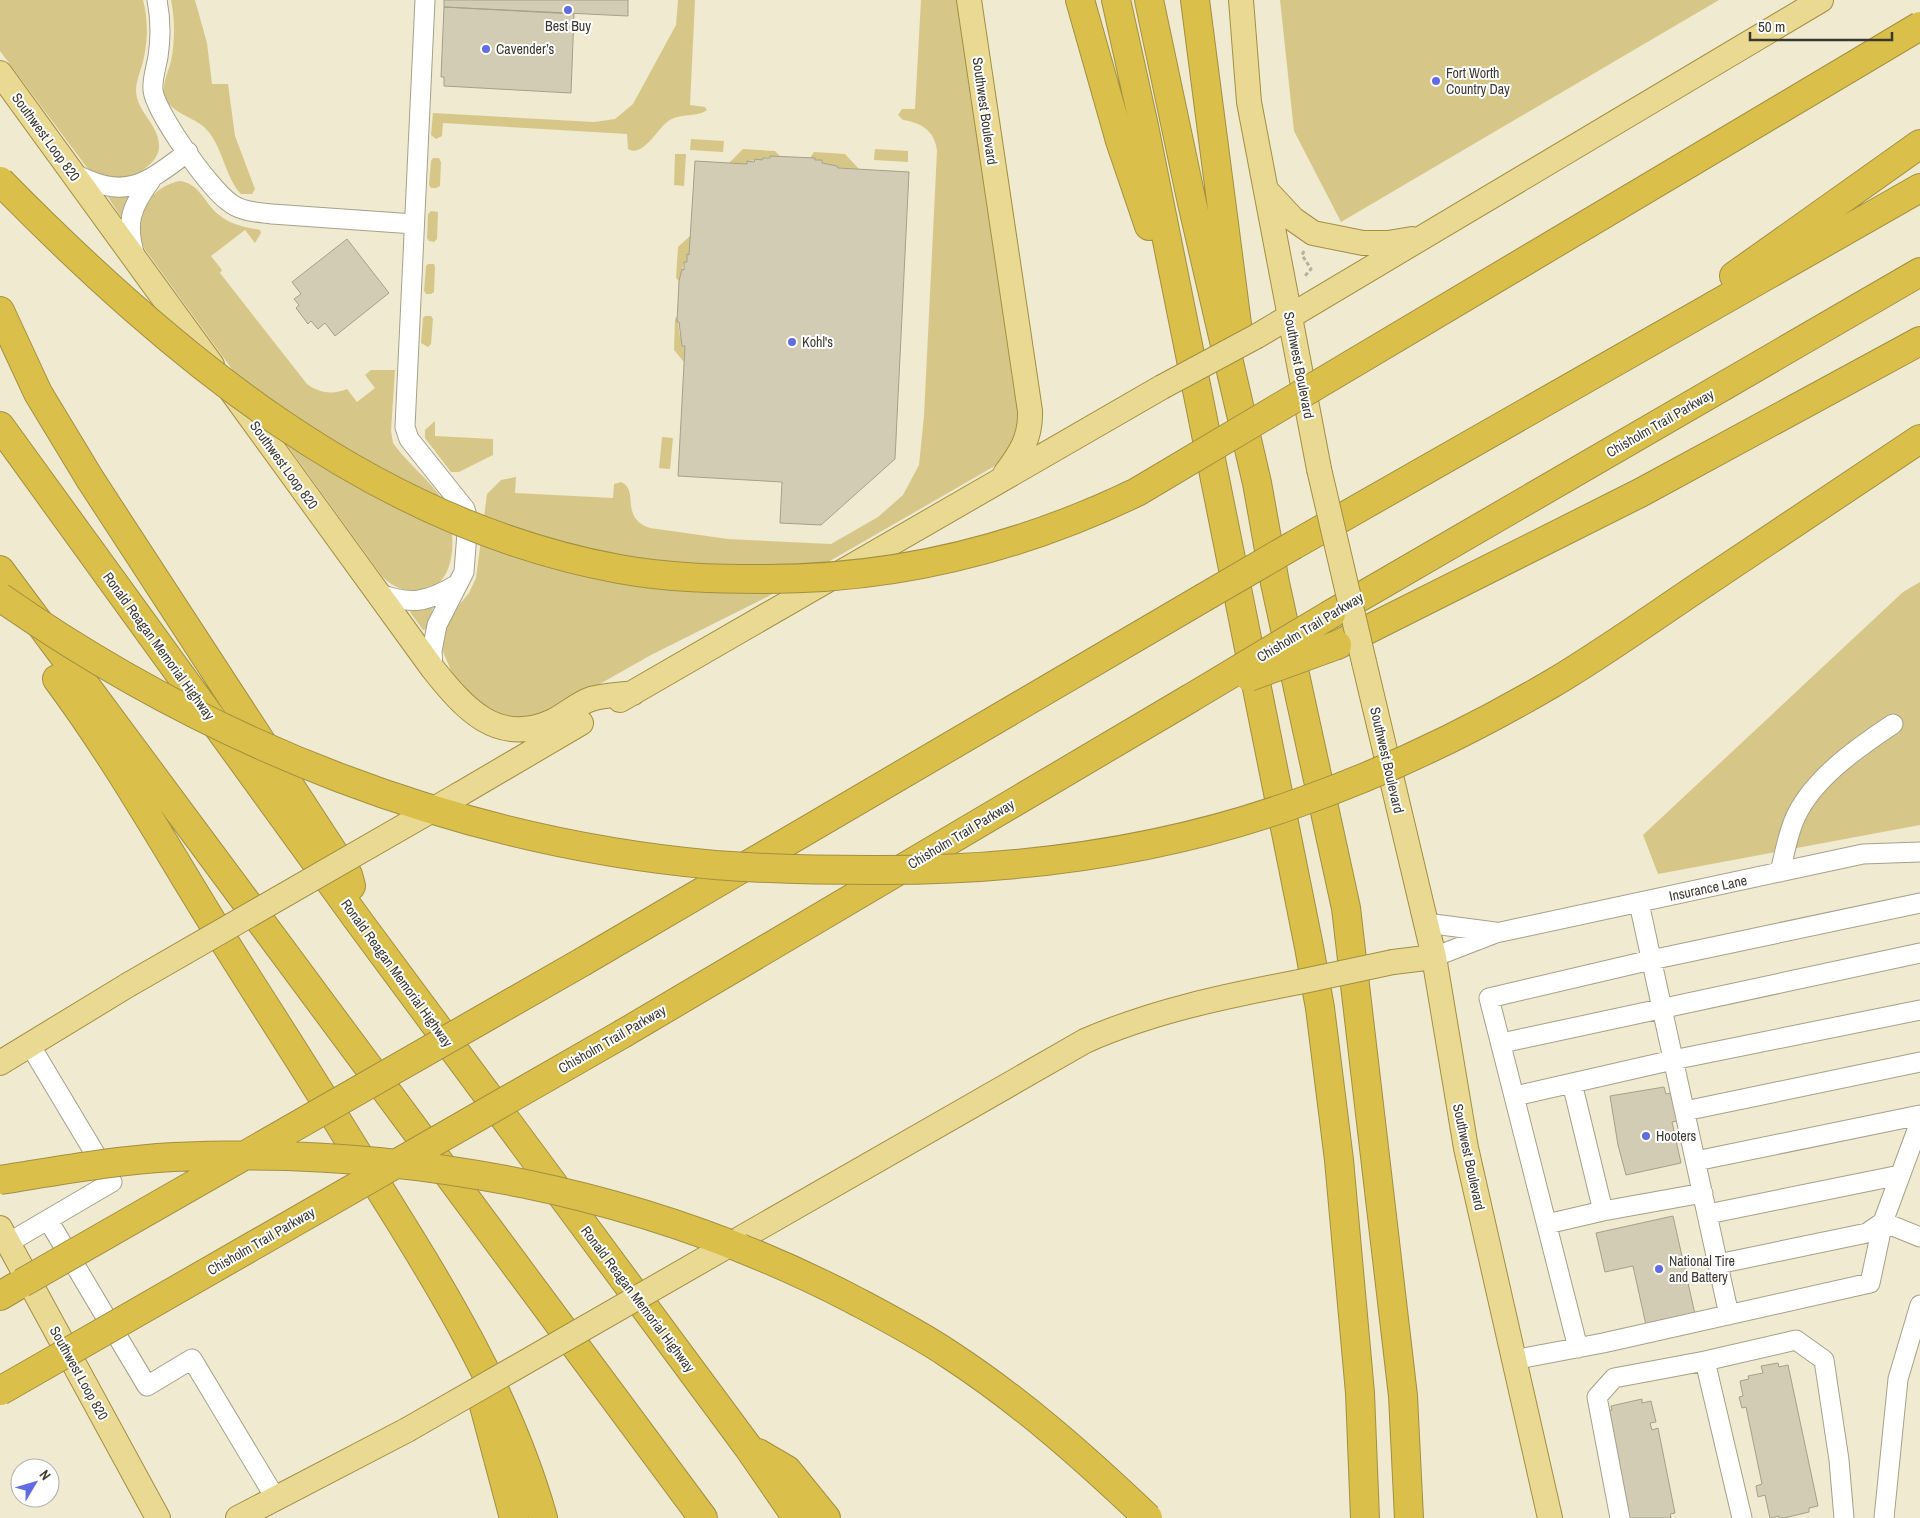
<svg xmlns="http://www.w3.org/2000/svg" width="1920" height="1518" font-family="'Archivo Narrow',sans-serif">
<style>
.green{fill:#d6c788}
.building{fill:#d2ccb4;stroke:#a5a089}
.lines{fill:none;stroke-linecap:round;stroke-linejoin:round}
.minor-casing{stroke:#a6a089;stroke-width:21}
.major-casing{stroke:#a29041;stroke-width:26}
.highway-casing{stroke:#a29041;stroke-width:30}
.path{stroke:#b6b19d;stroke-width:3;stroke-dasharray:4 2.5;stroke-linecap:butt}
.minor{stroke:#fff;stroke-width:19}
.major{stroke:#e9d992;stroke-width:24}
.highway{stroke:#dabf4a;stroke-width:28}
.major-bridge-casing{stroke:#a29041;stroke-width:26;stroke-linecap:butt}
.highway-bridge-casing{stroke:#a29041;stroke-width:30;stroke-linecap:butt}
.major-bridge{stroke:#e9d992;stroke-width:24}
.highway-bridge{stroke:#dabf4a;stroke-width:28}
.poi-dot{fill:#616be3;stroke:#fff;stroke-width:2}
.labels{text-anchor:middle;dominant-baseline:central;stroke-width:4;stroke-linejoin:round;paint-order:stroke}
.poi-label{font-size:14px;fill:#3b382f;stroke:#fff;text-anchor:start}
.street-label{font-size:14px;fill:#3b382f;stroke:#fff}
</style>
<rect width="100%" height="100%" fill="#f0ead1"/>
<path class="green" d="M0,0H143C148,19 148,38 144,57C142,68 136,80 136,91C137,113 160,125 159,147C159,164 132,179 116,179C106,179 96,175 88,169L0,51Z
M171,0H195L207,43L212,84H228L235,136L255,189L252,194H241C226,179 223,148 207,130C195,116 165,113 164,91C163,81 169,70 171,61C175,41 175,20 171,0Z
M678,0H695L690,105L705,107L707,110C697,118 680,112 667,122C657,130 642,158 628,149L627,134L443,123L442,136L436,139L431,135L433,113L594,122L615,119L633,104L676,25Z
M921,0H957L1022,408V426L1000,463L769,596L651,655L545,715L527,721L486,712L453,675L443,652V634L454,611L469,593L476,578L487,494L501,480L516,477L515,493L613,498L614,484L621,482C640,490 619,518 650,528L728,539L831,544L878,517L903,495L919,465L924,416L937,151C935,131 922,123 903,120L898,115L902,109H915Z
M1280,0H1719L1341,222L1294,131Z
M691,139L724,141L723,152L690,150Z
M743,149L775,151L780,156L763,158L762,160L747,161V164L729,163Z
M875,149L908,151V162L874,160Z
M814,152L845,154L859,169L838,168L837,166L822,163V160H815V158H810Z
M675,154H686L684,186L674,185Z
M433,158H439L441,162L440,186L436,188H431L429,185L431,161Z
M179,181C200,183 204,203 219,215C231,225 245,227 260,230L261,233L255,243L245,230L211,256L222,270L220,273L307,384C319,393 333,395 347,389L357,402L375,388L365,375L371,370H395L391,431L393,443C406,462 433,483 443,501C457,525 459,585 424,590C408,593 393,588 382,576L144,248C131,219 148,188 179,181Z
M129,195L130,196L121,217L108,197Z
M431,211L438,212L437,239L434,242L429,241L427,238L428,214Z
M691,235L689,255H687V262H684L679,281L676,278L678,247Z
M428,264H434L435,267L434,292L431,294H426L424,291L426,266Z
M425,316H431L433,319L431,344L428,347L421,343L423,318Z
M677,316L680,337L683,338L685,346L684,362L674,350L675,319Z
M435,421V436L493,439V455L459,472H451L425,438V430Z
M662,437L673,438L670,469L659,468Z
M1920,582V825L1658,874L1643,835L1903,592Z
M433,608L427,629L423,630L410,612L414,609Z"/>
<path class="building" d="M444,0H628V16L444,7Z
M444,7L574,14L571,93L444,86V77H441Z
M770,156L815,158V160H822V163L837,166L838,168L909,172L895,459L821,525L780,523L782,482L678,476L685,346H682L679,322H677L679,281L682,269L684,270V262H687V254L689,255L695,161L747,164V161L754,162L755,159L762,160L763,158H770Z
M347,239L389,293L335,336L325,323L318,329L311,321L308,324L296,308L299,305L294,299L301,294L292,282Z
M1664,1087L1666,1094L1672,1093L1677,1121L1672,1122L1681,1163L1626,1175L1618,1145L1610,1096Z
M1673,1216L1695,1314L1646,1325L1633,1266L1605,1272L1596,1233Z
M1778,1363L1779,1367L1788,1365L1818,1506L1809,1508V1512L1784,1518H1779V1516L1770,1518L1765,1495L1758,1497L1756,1486L1762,1484L1746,1407L1742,1408L1739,1397L1743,1396L1740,1381L1749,1379L1748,1376L1763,1373L1761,1366Z
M1642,1399V1403L1651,1401L1656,1422L1650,1423L1652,1430L1658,1428L1675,1513L1670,1514L1671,1518H1626L1604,1412L1612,1410L1611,1406Z"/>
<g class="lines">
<g class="minor-casing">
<path id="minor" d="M157,0C161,20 161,37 158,57C156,68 152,79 153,90C155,112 210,189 229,202C241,212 257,212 272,214L414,224
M425,0L405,427L409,439L465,509L468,520L464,572L437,625L432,651L433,669
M73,173C126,201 145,184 188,152
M135,256C125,223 131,207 151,180
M377,593C410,605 426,603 456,585
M1780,872C1784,856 1787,839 1793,823C1809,781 1857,748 1893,724
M1639,903L1729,1315
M1426,923L1495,932
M1434,957L1496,933L1863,854L1920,852
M1502,1043L1920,953
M1515,1096L1673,1060L1920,1010
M1685,1111L1920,1062
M1696,1161L1920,1115
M1603,1211L1703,1193
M1708,1214L1900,1175
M48,1220L147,1386L192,1359L276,1499
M1547,1224L1603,1211L1572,1083
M8,1243L112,1182L30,1045
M1718,1264L1867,1233L1883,1222L1920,1237
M1578,1348L1489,998L1651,960L1920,903
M1513,1360L1603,1343L1870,1283L1883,1222L1920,1122
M1705,1361L1796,1340L1824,1360L1839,1460L1844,1518
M1620,1518L1597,1397L1614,1378L1705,1361L1742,1518
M1884,1518L1898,1379L1920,1305"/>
</g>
<g class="major-casing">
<path id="major" d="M969,0L1030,411C1031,438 1020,454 1005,474
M1241,0L1249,102L1319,469
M0,73L212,365
M1266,190L1293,219L1313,233L1363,243H1388L1412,239
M1257,336L1821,0
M232,392L433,669C464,708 497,746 551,722C564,716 577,704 591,699C604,695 620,695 633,693
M1364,662L1434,957L1466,1148L1550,1518
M620,700L1162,387
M460,794L581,723
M1393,962L1434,957
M0,1063L128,985
M0,1228L158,1518
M736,1241L1085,1041C1153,1011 1226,996 1299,982
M238,1518L407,1430"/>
</g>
<g class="highway-casing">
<path id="highway" d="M1080,0L1120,141L1149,226
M1116,0L1144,126L1309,947L1320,1008L1339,1160L1360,1393L1365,1518
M1149,0L1192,203L1257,483L1275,583L1346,908L1403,1396L1409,1518
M1195,0L1238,332
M1734,276L1920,144
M0,311L38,393L90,479L348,875L351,886
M0,426L360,923L748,1447L797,1518
M1294,545L1920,188
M0,570L703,1518
M1706,582L1920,439
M1331,614L1920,272
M1337,645L1640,493L1920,341
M57,679C109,749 152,823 197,897C239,967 284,1034 327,1104C408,1238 500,1365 543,1518
M584,961L1203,598
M624,1033L1189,699
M0,1296L22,1283
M483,1402L514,1518
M758,1453L787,1470L826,1518"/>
</g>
<path class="path" d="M1304,251L1302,255L1311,269L1304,277"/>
<use href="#minor" class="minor"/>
<use href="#major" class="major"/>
<use href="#highway" class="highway"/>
<g class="major-bridge-casing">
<path id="major-bridge" d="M1162,387L1257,336
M1319,469L1364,662
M1299,982L1393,962
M128,985L460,794
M407,1430L736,1241"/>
</g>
<g class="highway-bridge-casing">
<path id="highway-bridge" d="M0,181C171,355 372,524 619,569C668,578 717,579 766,579C895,579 1021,548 1137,492L1920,26
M0,597C212,745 456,842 715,865C767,869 819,870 871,870C1016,871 1158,853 1295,804C1384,773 1471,731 1553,683C1605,652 1655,616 1706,582
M1203,598L1294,545
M1249,677L1337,645
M1189,699L1331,614
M0,1180C57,1171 116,1160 174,1157C408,1146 644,1191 852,1299C886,1317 919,1334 950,1355C1022,1402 1086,1459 1148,1518
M22,1283L584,961
M0,1391L624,1033"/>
</g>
<use href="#major-bridge" class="major-bridge"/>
<use href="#highway-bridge" class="highway-bridge"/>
</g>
<g class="poi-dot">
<circle cx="568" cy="10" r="5"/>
<circle cx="486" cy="49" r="5"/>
<circle cx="1436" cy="81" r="5"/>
<circle cx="792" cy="342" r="5"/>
<circle cx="1646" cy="1136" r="5"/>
<circle cx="1659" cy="1269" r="5"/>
</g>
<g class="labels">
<g class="poi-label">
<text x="568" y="26" text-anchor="middle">Best Buy</text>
<text x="496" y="49">Cavender’s</text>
<text x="1446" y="73">Fort Worth<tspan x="1446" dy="16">Country Day</tspan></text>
<text x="802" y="342">Kohl's</text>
<text x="1656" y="1136">Hooters</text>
<text x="1669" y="1261">National Tire<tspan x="1669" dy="16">and Battery</tspan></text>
</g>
<g class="street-label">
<text transform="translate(985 111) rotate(82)">Southwest Boulevard</text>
<text transform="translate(46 137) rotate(54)">Southwest Loop 820</text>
<text transform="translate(1299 365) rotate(79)">Southwest Boulevard</text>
<text transform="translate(1660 423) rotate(-30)">Chisholm Trail Parkway</text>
<text transform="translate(284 465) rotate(54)">Southwest Loop 820</text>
<text transform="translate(1310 627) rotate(-31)">Chisholm Trail Parkway</text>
<text transform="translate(159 646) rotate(54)">Ronald Reagan Memorial Highway</text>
<text transform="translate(1387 760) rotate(77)">Southwest Boulevard</text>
<text transform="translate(961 834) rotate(-31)">Chisholm Trail Parkway</text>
<text transform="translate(1708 888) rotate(-12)">Insurance Lane</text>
<text transform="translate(397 973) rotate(54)">Ronald Reagan Memorial Highway</text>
<text transform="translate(612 1039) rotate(-30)">Chisholm Trail Parkway</text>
<text transform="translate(1469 1157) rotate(78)">Southwest Boulevard</text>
<text transform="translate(261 1241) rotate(-30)">Chisholm Trail Parkway</text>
<text transform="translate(638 1299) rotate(53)">Ronald Reagan Memorial Highway</text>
<text transform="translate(79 1373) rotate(61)">Southwest Loop 820</text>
</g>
</g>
<g transform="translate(35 1483) rotate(52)"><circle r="24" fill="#ffffff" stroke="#b1afac"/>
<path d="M0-4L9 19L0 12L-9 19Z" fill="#616be3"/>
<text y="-8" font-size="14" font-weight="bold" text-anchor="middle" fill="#3b382f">N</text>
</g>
<path d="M1750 32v8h142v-8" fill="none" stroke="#3b382f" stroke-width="2.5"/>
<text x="1758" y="32" font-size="15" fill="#3b382f" stroke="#ffffff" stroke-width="4" paint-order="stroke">50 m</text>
</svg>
